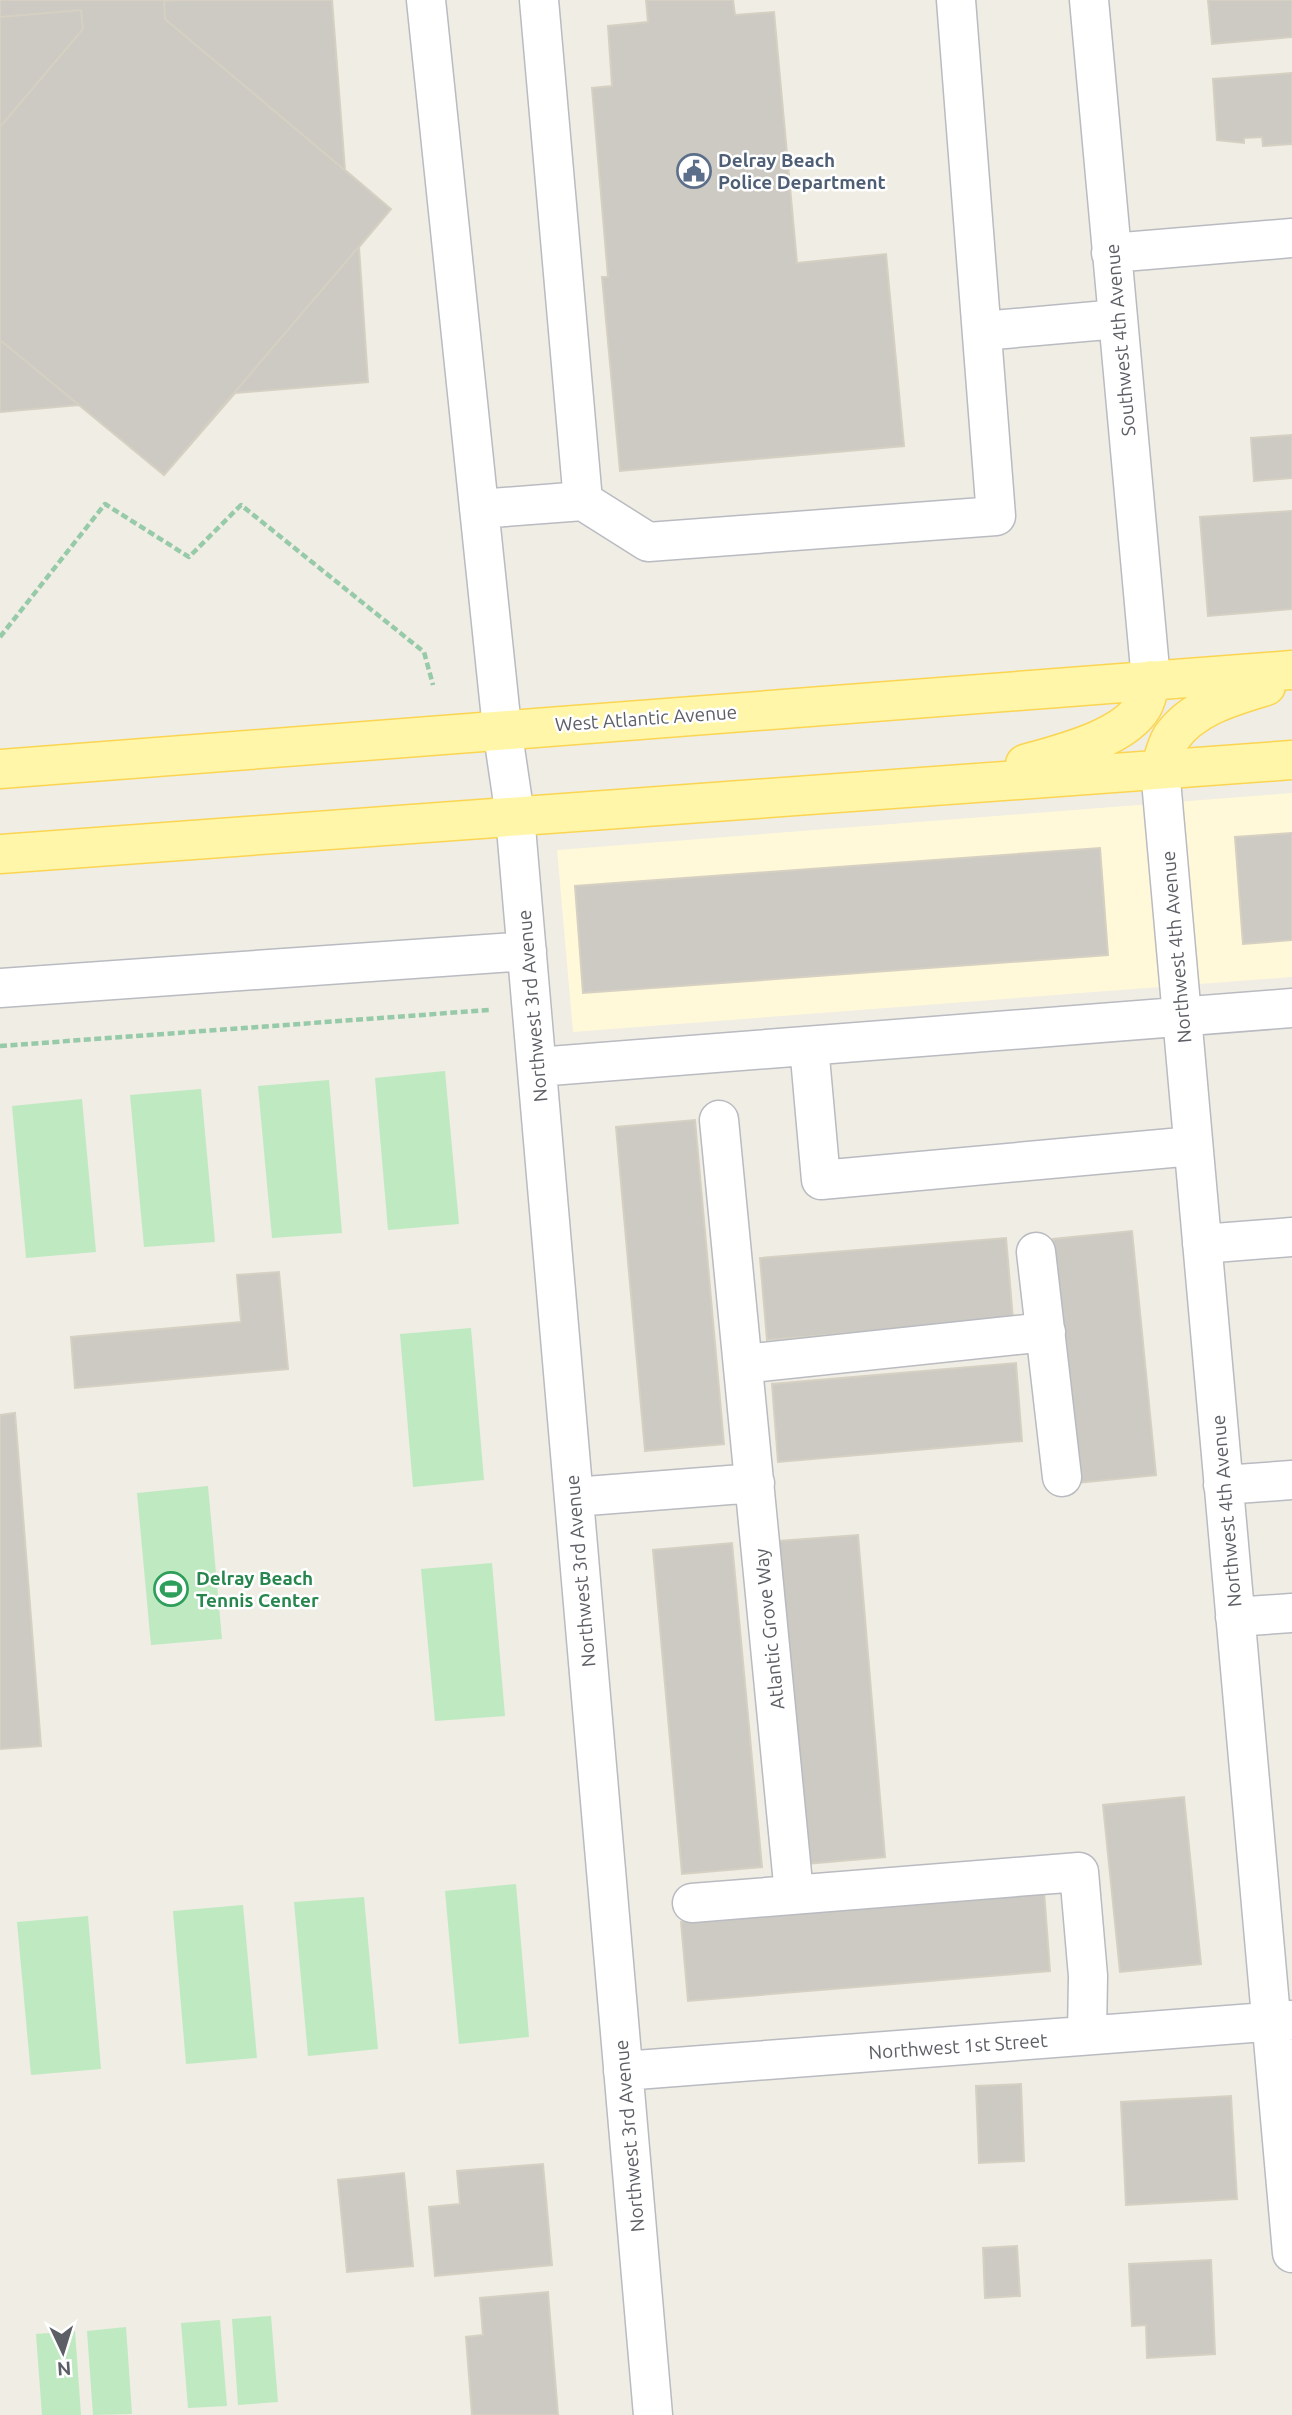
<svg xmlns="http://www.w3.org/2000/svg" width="1292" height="2415" font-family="Ubuntu,sans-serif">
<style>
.commercial{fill:#fff8d9}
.green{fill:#bfe9c1}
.building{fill:#cccac3;stroke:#d5d0c2;stroke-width:2}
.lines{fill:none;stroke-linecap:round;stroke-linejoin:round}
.minor-casing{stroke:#b9bbc1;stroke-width:41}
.major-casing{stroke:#fbd551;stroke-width:41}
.path{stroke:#97caa8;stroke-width:4.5;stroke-dasharray:7 3.5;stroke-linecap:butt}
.minor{stroke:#fff;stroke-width:38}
.major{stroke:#fff6a9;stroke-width:38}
.labels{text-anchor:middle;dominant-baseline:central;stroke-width:5;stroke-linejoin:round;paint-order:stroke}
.service-label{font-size:19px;font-weight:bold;fill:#4e5e75;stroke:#fff;text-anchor:start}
.street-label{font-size:19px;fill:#5c5f65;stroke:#fff}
.leisure-label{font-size:19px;font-weight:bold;fill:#27864d;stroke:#fff;text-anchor:start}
</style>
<rect width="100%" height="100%" fill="#efede4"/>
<path class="commercial" d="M1292,793V977L573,1032L557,850Z"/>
<path class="green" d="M445,1071L459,1224L388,1230L375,1078Z
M329,1080L342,1233L272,1238L258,1086Z
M201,1089L215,1242L144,1247L130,1095Z
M82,1099L96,1252L26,1258L12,1106Z
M471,1328L484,1480L413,1487L400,1334Z
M208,1486L222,1639L151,1645L137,1493Z
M492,1563L505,1716L435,1721L421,1569Z
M516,1884L529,2037L459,2044L445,1891Z
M364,1897L378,2049L308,2056L294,1902Z
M243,1905L257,2058L186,2064L173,1911Z
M88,1916L101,2069L31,2075L17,1922Z
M271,2316L278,2402L238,2405L232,2319Z
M220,2320L227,2406L188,2408L181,2323Z
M126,2327L132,2414L93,2415L87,2331Z
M75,2331L81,2415H42L36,2334Z"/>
<path class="building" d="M0,0H178L164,1L165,19L391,209L164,475L0,340V127L83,29L81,10L0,17Z
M0,0H332L345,170L391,209L359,247L368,382L235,393L164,475L79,405L0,412Z
M646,0H733L735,15L774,12L797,263L886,254L904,446L620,471L602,277H608L592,88L612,86L608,26L648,22Z
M1208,0H1292V37L1212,44Z
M1292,73V144L1263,146L1262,137L1244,138V143L1217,140L1213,79Z
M1292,435V478L1254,481L1251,438Z
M1292,511V609L1208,616L1200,517Z
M1292,833V940L1243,944L1235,837Z
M1100,848L1108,955L583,993L575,886Z
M695,1120L724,1444L645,1451L616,1127Z
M1132,1231L1156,1475L1077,1483L1053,1239Z
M1006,1238L1013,1319L767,1340L760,1258Z
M279,1272L288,1369L75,1388L71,1337L241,1322L237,1275Z
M1016,1363L1022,1441L778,1462L772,1384Z
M15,1413L41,1746L0,1749V1415Z
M858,1535L885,1857L806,1864L779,1541Z
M732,1543L762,1867L682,1874L653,1550Z
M1184,1797L1201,1964L1120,1972L1103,1805Z
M1044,1891L1050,1971L688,2001L681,1922Z
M1021,2084L1024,2161L979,2163L976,2086Z
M1231,2096L1237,2199L1126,2205L1121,2102Z
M543,2164L552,2265L435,2276L429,2207L460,2204L457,2171Z
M404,2173L413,2266L347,2272L338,2180Z
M1017,2246L1020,2296L985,2298L983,2248Z
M1211,2260L1215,2354L1147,2358L1146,2325L1132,2326L1129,2264Z
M548,2292L558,2415H472L466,2337L483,2335L480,2298Z"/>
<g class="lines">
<g class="minor-casing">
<path id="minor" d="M426,0L502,728L515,816L653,2415
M539,0L583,501
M1089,0L1151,680
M1111,253L1292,238
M982,331L1118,319
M479,509L583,501L648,542L996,516L956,0
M1160,769L1292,2253
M0,988L527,951
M809,1046L821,1180L1193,1146
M537,1067L1292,1008
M719,1120L794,1894
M1202,1244L1292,1237
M1036,1252L1062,1477
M743,1364L1046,1332
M1223,1485L1292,1480
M574,1497L755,1483
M1235,1617L1292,1613
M692,1903L1079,1872L1088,1976L1087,2035
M623,2071L1292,2020"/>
</g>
<g class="major-casing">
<path id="major" d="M1025,764C1059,754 1124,739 1143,706C1147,699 1149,688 1151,680
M0,769L1292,670
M1160,769C1163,760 1166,746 1171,738C1192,707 1233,696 1266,686
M0,854L1292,760"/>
</g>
<path class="path" d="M0,637L105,504L189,557L241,505L424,652L433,685
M0,1046L489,1010"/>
<use href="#minor" class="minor"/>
<use href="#major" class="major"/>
</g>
<defs>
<g id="civic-ring" transform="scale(1.75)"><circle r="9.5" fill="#fff" stroke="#5c6f8a" stroke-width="1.5"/><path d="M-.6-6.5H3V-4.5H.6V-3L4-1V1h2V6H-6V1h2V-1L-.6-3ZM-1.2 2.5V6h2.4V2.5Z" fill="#5c6f8a"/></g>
<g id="stadium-ring" transform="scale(1.75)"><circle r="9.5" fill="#fff" stroke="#2e9e5b" stroke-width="1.5"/><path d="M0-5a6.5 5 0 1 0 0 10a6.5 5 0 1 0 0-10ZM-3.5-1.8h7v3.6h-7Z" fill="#2e9e5b"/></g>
</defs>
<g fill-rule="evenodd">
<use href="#civic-ring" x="694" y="171"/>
<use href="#stadium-ring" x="171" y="1589"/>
</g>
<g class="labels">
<g class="service-label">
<text x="718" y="160">Delray Beach<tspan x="718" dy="22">Police Department</tspan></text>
</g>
<g class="street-label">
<text transform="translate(1120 340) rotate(-95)">Southwest 4th Avenue</text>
<text transform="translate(646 718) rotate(-4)">West Atlantic Avenue</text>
<text transform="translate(1176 947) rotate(-95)">Northwest 4th Avenue</text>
<text transform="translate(532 1006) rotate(-95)">Northwest 3rd Avenue</text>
<text transform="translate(1226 1511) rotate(-95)">Northwest 4th Avenue</text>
<text transform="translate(580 1571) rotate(-95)">Northwest 3rd Avenue</text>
<text transform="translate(769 1629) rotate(-96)">Atlantic Grove Way</text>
<text transform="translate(958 2046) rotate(-4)">Northwest 1st Street</text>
<text transform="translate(629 2136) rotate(-95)">Northwest 3rd Avenue</text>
</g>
<g class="leisure-label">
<text x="196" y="1578">Delray Beach<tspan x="196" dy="22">Tennis Center</tspan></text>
</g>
</g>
<g transform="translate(63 2352) rotate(176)" stroke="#ffffff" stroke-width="5" paint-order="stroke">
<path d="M0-5L12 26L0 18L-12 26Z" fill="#5c5f65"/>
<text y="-10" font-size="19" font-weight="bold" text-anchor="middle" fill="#5c5f65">N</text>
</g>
</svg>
